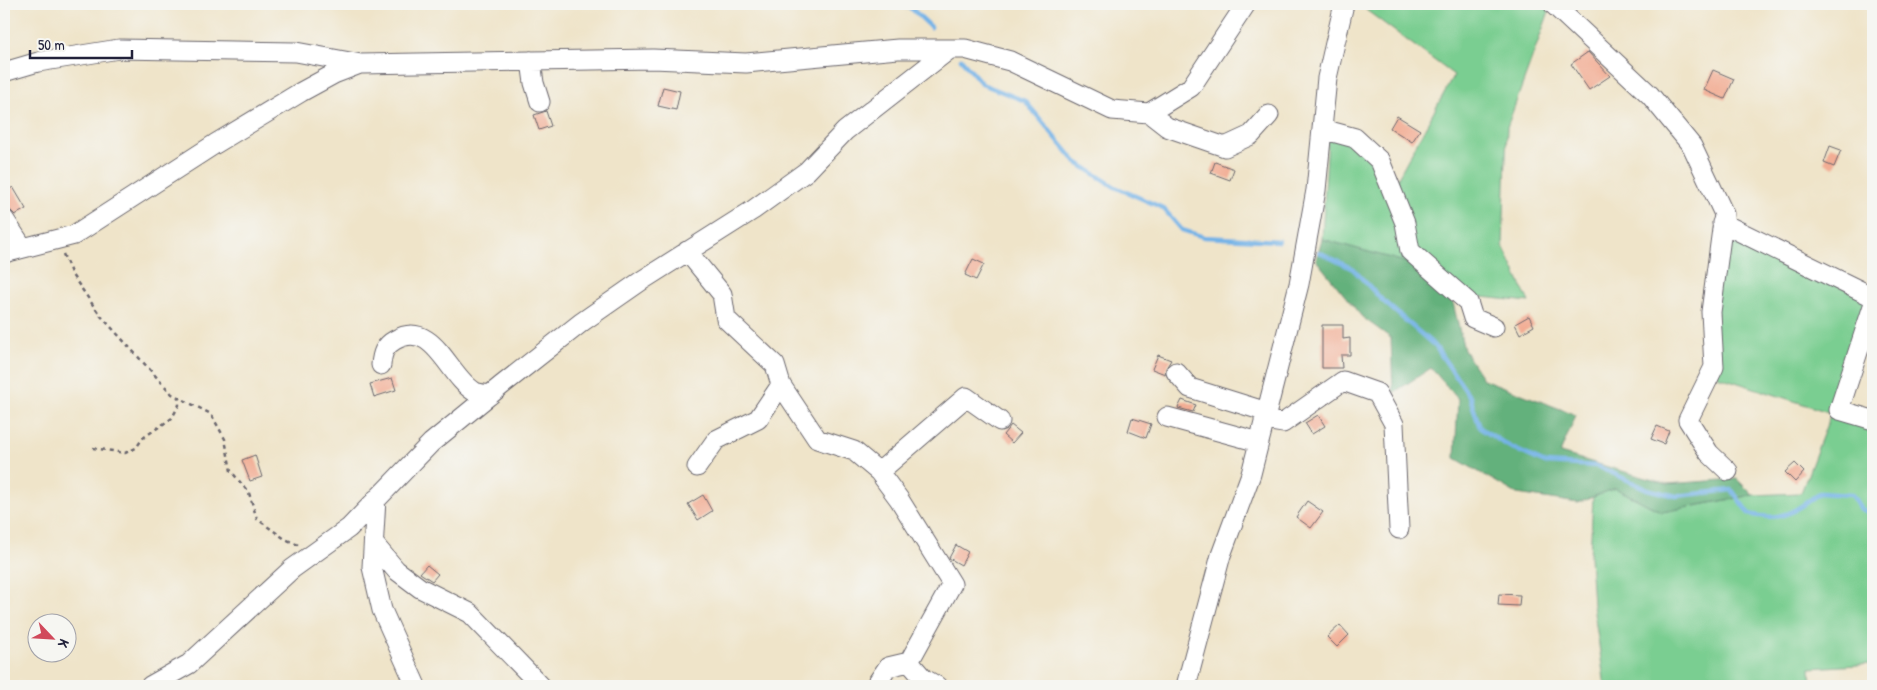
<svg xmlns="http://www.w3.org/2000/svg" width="1877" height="690" font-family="'Patrick Hand',sans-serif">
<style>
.green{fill:#7ace91;stroke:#4e7866}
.forest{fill:#63b17b;stroke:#426a5b}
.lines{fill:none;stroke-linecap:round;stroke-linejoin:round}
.stream{stroke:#74b3e7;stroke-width:4.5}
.building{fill:#f2ad94}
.minor-casing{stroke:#6a666d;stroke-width:21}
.path{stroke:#6a666d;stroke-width:2.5;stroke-dasharray:4 4;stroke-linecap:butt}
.minor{stroke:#fff;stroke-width:19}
</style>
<rect width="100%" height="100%" fill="#f6f6f2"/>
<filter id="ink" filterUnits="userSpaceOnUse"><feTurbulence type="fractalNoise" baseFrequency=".02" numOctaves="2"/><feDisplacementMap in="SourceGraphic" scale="10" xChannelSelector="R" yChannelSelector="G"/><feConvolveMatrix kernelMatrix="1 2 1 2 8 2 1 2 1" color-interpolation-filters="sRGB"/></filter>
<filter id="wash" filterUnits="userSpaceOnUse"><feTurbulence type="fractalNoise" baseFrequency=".0096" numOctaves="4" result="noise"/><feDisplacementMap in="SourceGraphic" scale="20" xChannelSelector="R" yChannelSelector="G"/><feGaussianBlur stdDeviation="1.12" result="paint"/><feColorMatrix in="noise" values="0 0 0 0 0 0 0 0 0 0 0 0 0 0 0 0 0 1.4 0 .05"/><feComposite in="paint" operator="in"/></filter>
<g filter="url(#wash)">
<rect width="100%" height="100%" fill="#efe4c9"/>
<path class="green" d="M1368,4H1549L1551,6L1507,127L1503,246L1529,302L1464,295L1415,251L1396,181L1454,75L1366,10Z
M1328,138L1354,143L1377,166L1419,266L1322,239Z
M1726,230L1870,300L1831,413L1873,425V664L1810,668L1811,686H1605L1593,605L1590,556L1593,497L1615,488L1662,512L1753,495L1801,493L1831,413L1717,376L1714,314Z"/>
<path class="forest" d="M1322,239L1419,266L1451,294L1464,350L1483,379L1576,415L1560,453L1667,484L1737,479L1753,495L1662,512L1615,488L1578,503L1517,494L1455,458L1458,399L1431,368L1393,393L1391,338L1362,317L1316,260Z"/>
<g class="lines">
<path class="stream" d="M897,4L912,9L931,27
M961,59L982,84L1025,101L1076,162L1115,187L1163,208L1182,230L1204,237L1279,241
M1319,252L1353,269L1382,300L1435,346L1470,397L1480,428L1510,447L1545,463L1597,466L1647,489L1676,496L1732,490L1749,514C1781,522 1795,512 1819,493L1852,495L1861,509L1873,514"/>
</g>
<g id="blocks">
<path class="building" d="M1588,52L1610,76L1589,90L1571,64Z
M1713,70L1734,79L1725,99L1704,90Z
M663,87L680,91L676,110L658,106Z
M546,111L551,126L539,130L534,115Z
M1397,116L1420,130L1412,142L1390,128Z
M1830,146L1841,150L1834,167L1824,163Z
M1215,162L1234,169L1230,180L1211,173Z
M13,187L26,209L15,215L9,209L4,208V193Z
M973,259L984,264L976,280L965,275Z
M1529,316L1534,326L1520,334L1515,324Z
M1322,325H1343V339L1350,338V355H1341L1342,368H1322Z
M1158,355L1171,360L1166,368L1165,374L1152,369Z
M392,378L396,390L374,397L370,384Z
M1182,400L1196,405L1193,412L1178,408Z
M1318,415L1325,426L1312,434L1305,423Z
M1132,418L1151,424L1146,438L1128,431Z
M1011,425L1021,433L1012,443L1003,435Z
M1657,426L1669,431L1664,444L1651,439Z
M255,455L262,477L250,481L242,460Z
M1795,463L1804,472L1795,482L1785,472Z
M703,495L712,511L698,520L688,504Z
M1307,501L1323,512L1311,528L1296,517Z
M956,545L968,552L961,565L949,558Z
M427,565L438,574L432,581L420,573Z
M1499,594L1520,595L1519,606L1498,605Z
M1340,625L1349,635L1337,647L1327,637Z"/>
</g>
</g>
<g filter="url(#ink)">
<use href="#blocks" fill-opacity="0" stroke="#6a666d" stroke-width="1"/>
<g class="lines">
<g class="minor-casing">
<path id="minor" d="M1553,4L1650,95L1692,146L1724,214L1711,312L1714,367L1688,420L1709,453L1728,471
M531,61L534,83L540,102
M4,72L38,62L119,49L296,52L361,64L653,59L746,63L898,49H965L1010,61L1112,110L1149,113L1191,87L1246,4
M1149,113L1167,127L1225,147L1251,135L1269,115
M1322,129L1355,138L1380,161L1405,223L1410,251L1468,302L1473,318L1494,327
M4,219L23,248
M1722,223L1873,297
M687,251L722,294L726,319L775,365L781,385L817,439L854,451L879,472L899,499L952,584L909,662L923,678L937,686
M4,253L74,235L215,144L301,92L334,74L360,64
M1873,306L1839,410L1873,420
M381,365C382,354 384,346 395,340C434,318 448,377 475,392C479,394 486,394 490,395
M1176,372L1190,388L1267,412
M1167,417L1259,442
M1264,420L1283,423L1343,381L1377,393L1394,424L1399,529
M697,467L716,440L758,419L781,385
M879,472L966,397L1000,421
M376,499L372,567L382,610L416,686
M374,544L396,570L420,588L470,613L541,686
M150,686L189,664L292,569L349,528L431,443L502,385L582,322L641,281L753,210L807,171L845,131L950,49
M875,686L888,667L909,662
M1186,686L1221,555L1251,474L1299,284L1316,190L1327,78L1344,4"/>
</g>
<path class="path" d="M63,254L72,275L100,315L172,394L211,414L225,439L231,471L249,493L257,519L285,539L298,545
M93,448L125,453L136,448L143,438L172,418L179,405L178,397"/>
<use href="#minor" class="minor"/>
</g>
</g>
<rect width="1877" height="690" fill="none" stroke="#f6f6f2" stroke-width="20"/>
<g transform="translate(52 638) rotate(115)"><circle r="24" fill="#f6f6f2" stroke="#a1a1a9"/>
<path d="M0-4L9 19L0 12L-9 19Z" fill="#d1495b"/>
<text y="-8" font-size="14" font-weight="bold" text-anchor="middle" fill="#22223b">K</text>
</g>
<path d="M30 50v8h102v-8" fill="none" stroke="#22223b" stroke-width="2.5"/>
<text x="38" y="50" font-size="15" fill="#22223b" stroke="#f6f6f2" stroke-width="4" paint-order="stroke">50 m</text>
</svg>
